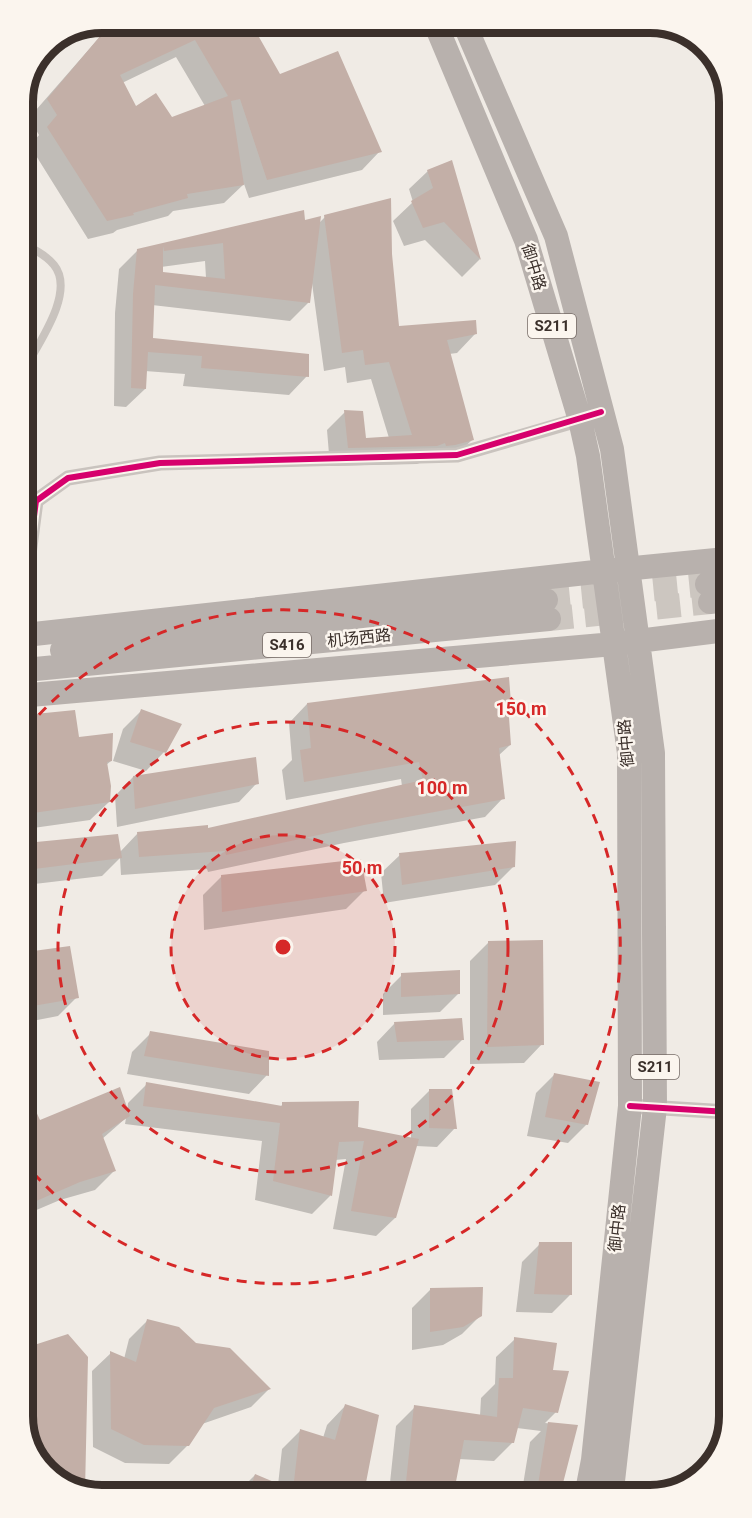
<svg xmlns="http://www.w3.org/2000/svg" width="752" height="1518" font-family="Roboto,'Noto Sans SC',sans-serif">
<style>
.shadow{fill:#0003;fill-rule:evenodd}
.building{fill:#c3afa7;fill-rule:evenodd}
.lines{fill:none;stroke-linecap:round;stroke-linejoin:round}
.primary-tunnel{stroke:#ccc6c0;stroke-width:24;stroke-dasharray:24 12;stroke-linecap:butt}
.lane{stroke:#c9c3be;stroke-width:8}
.street{stroke:#c9c3be;stroke-width:15}
.primary{stroke:#b8b1ad;stroke-width:24}
.cycleway-casing{stroke:#fbf5ee;stroke-width:10}
.cycleway{stroke:#d6006c;stroke-width:6}
.ring{fill:none;stroke:#d62828;stroke-width:3;stroke-dasharray:10 8}
.labels{text-anchor:middle;dominant-baseline:central;stroke-width:5;stroke-linejoin:round;paint-order:stroke}
.shield{fill:#fbf5ee;stroke:#756b66;stroke-width:1.5}
.shield-label{font-size:15px;font-weight:bold;fill:#3b302b}
.street-label{font-size:16px;fill:#3b302b;stroke:#fbf5ee}
.rim{fill:none;stroke:#3b302b;stroke-width:8}
.centre{fill:#d62828;stroke:#fbf5ee;stroke-width:3}
.ring-label{font-size:18px;text-anchor:middle;font-weight:bold;fill:#d62828;stroke:#fbf5ee;stroke-width:5;stroke-linejoin:round;paint-order:stroke}
</style>
<rect width="100%" height="100%" fill="#f0ebe5"/>
<path class="shadow" d="M112,23H249L279,76L380,151L362,170L249,198L244,184L224,203L173,211L168,216L117,230L113,233L88,239L30,146L39,135L29,118ZM176,57L205,106L171,119L135,108L122,83Z
M451,162L480,259L462,277L425,240L404,246L393,221L413,202L409,189L428,171Z
M303,211L304,222L319,223L325,217L391,254L398,328L475,334L457,353L449,354L472,440L453,458L436,463H428L427,460L417,464L330,466L327,430L345,412L365,440L389,438L371,379L347,383L345,367L324,371L312,283L309,302L290,321L152,305L151,339L307,376L289,395L183,386L185,374L145,371V389L126,407L114,406L115,313L119,269L138,250ZM205,261L206,278L161,273V267Z
M510,703L507,706L510,745L498,756L503,798L485,817L344,843L208,872L207,869L121,875L120,858L102,876L26,885V844L117,835L120,852L138,833L207,830L402,786L401,779L286,800L282,770L292,760L289,723L307,704Z
M142,710L164,752L146,771L113,761L123,729Z
M25,717L78,738L111,761L106,765L109,802L90,820L26,829Z
M133,777L257,783L239,802L117,827L115,796Z
M400,855L513,867L495,885L384,903L381,873Z
M222,876L365,890L346,909L204,930L203,895Z
M489,942L542,1044L524,1063L470,1064V961Z
M26,953L77,997L58,1016L27,1022Z
M402,975L459,993L440,1012L383,1015V994Z
M395,1023L462,1040L444,1058L379,1060L377,1042Z
M151,1033L267,1075L249,1094L127,1074L132,1052Z
M554,1075L587,1124L568,1143L527,1136L536,1093Z
M147,1084L280,1107L283,1104L356,1128L411,1139V1109L430,1090L455,1128L437,1147L416,1146L395,1218L376,1236L333,1229L346,1159L335,1160L330,1196L312,1214L255,1200L262,1141L125,1124L126,1118L102,1139L114,1171L95,1190L60,1200L27,1214V1096L39,1122L127,1112L128,1103Z
M540,1244L570,1295L552,1313L516,1312L522,1262Z
M430,1290L481,1315L462,1334L443,1345L412,1350V1308Z
M147,1321L196,1345L269,1389L251,1407L202,1424L188,1445L169,1464L125,1463L93,1447L92,1371L111,1353L124,1359L129,1339Z
M515,1339L551,1371L556,1412L545,1423L576,1426L561,1487L557,1491H522L530,1442L541,1431L517,1428L512,1443L494,1461L459,1459L454,1485H462L461,1492H389L396,1426L415,1407L480,1416L481,1398L495,1384L496,1357Z
M345,1406L363,1493L236,1494L255,1475L278,1485L282,1449L301,1430L323,1438L327,1425Z"/>
<path class="building" d="M112,22L251,23L280,74L338,51L382,152L267,180L240,99L231,101L244,185L187,194L188,198L133,213L134,215L107,221L47,127L57,115L47,99ZM195,40L228,96L172,117L156,93L136,106L120,75Z
M452,160L481,260L444,222L423,228L411,201L433,188L427,170Z
M391,198L392,254L399,326L476,320L477,334L447,340L474,440L455,445L446,446L445,443L437,446L348,448L344,410L363,411L366,438L412,435L389,362L365,365L363,350L342,353L324,215Z
M304,210L305,220L321,216L310,303L155,285L153,338L309,354V377L201,368L202,356L148,352L146,389L131,388L133,294L137,249ZM223,243L225,279L163,272V246L164,251Z
M509,677L511,703L508,704L511,745L499,748L505,799L364,825L226,855L225,851L139,857L137,832L208,825V828L423,780L419,762L304,782L300,750L311,748L307,703Z
M141,709L182,724L166,753L130,742Z
M75,710L79,737L113,733L112,761L107,762L111,786L110,802L26,814L25,715Z
M256,757L259,784L135,809L133,776Z
M118,834L122,858L26,870V843Z
M516,841L515,867L402,885L399,853Z
M361,859L367,891L222,912L221,875Z
M543,940L544,1045L487,1047L488,941Z
M70,946L79,998L27,1007L26,952Z
M460,970V994L401,997V973Z
M462,1018L464,1040L397,1042L394,1022Z
M150,1031L269,1051V1076L144,1056Z
M554,1073L600,1082L588,1125L545,1117Z
M146,1082L282,1106V1102L359,1101L358,1127L419,1139L396,1218L351,1211L364,1141L339,1142L332,1196L273,1181L280,1123L143,1106Z
M120,1087L130,1116L102,1134L116,1171L80,1182L27,1205V1092L40,1120Z
M429,1089H452L457,1129L429,1128Z
M539,1242H572V1295L534,1294Z
M483,1287L482,1316L463,1327L430,1332V1288Z
M147,1319L179,1327L196,1343L230,1348L271,1389L214,1408L189,1446L144,1445L111,1429L110,1351L136,1362Z
M68,1334L88,1357L85,1491L54,1479L28,1446V1347Z
M514,1337L557,1343L553,1370L569,1371L558,1413L523,1408L514,1443L464,1440L454,1492H405L414,1405L497,1417L499,1378H513Z
M345,1404L379,1415L364,1493L249,1494L255,1474L293,1490L300,1429L335,1440Z
M548,1422L578,1425L562,1487L538,1485Z"/>
<g class="lines">
<path class="primary-tunnel" d="M546,600L707,584
M549,619L710,602"/>
<path class="lane" d="M23,244C34,249 46,255 54,265C76,292 38,344 24,370"/>
<path class="street" d="M25,585L36,501L68,478L160,463L457,455L588,417
M630,1106L728,1112"/>
<path class="primary" d="M435,23L526,240L580,420L588,456L629,753L630,1106L593,1460L587,1491
M464,23L556,236L612,449L653,753L655,1107L612,1490
M707,584L726,582
M710,602L726,600
M25,635L604,571L726,559
M62,650L546,600
M25,670L549,619
M25,693L30,695L614,644L726,630"/>
<g class="cycleway-casing">
<path id="cycleway" d="M25,585L36,501L68,478L160,463L457,455L601,412
M630,1106L728,1112"/>
</g>
<use href="#cycleway" class="cycleway"/>
</g>
<circle cx="283" cy="947" r="112" fill="#d62828" fill-opacity=".12"/>
<g class="ring">
<circle cx="283" cy="947" r="112"/>
<circle cx="283" cy="947" r="225"/>
<path d="M27 728A337 337 0 1 1 29 1168"/>
</g>
<g class="labels">
<g class="shield">
<rect x="528" y="314" width="48" height="24" rx="4.5"/>
<rect x="263" y="633" width="48" height="24" rx="4.5"/>
<rect x="631" y="1055" width="48" height="24" rx="4.5"/>
</g>
<g class="shield-label">
<text x="552" y="326">S211</text>
<text x="287" y="645">S416</text>
<text x="655" y="1067">S211</text>
</g>
<g class="street-label">
<text transform="translate(534 267) rotate(73)">御中路</text>
<text transform="translate(359 638) rotate(-6)">机场西路</text>
<text transform="translate(626 743) rotate(-95)">御中路</text>
<text transform="translate(617 1228) rotate(-84)">御中路</text>
</g>
</g>
<path d="M0 0H752V1518H0ZM102 33H650A69 69 0 0 1 719 102V1416A69 69 0 0 1 650 1485H102A69 69 0 0 1 33 1416V102A69 69 0 0 1 102 33Z" fill="#fbf5ee" fill-rule="evenodd"/>
<path class="rim" d="M102 33H650A69 69 0 0 1 719 102V1416A69 69 0 0 1 650 1485H102A69 69 0 0 1 33 1416V102A69 69 0 0 1 102 33Z"/>
<circle cx="283" cy="947" r="9" class="centre"/>
<g class="ring-label">
<text x="521" y="715">150 m</text>
<text x="442" y="794">100 m</text>
<text x="362" y="874">50 m</text>
</g>
</svg>
